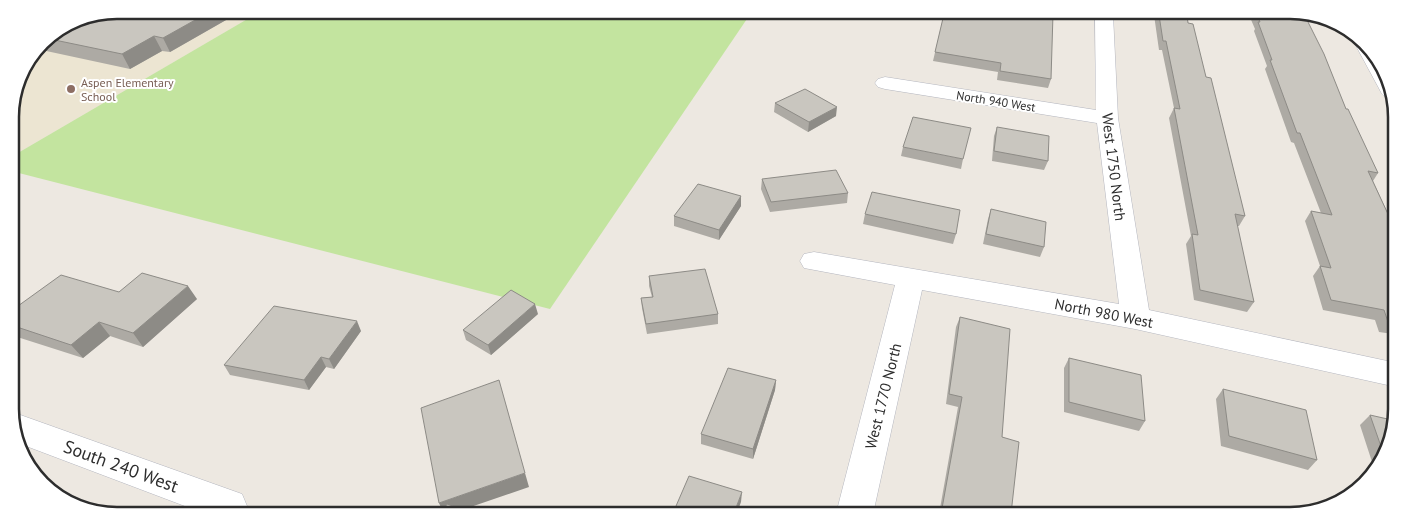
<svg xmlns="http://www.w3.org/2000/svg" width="1407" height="526" font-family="'PT Sans',sans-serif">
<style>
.education{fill:#ece5d2}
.pitch{fill:#c3e49f}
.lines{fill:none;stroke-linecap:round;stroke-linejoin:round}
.minor-casing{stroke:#b4b6bf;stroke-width:1}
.minor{fill:#fff;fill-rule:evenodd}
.wall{fill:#adaaa4}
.shaded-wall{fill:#8d8b86}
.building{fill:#c9c6bf;stroke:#8d8b86}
.education-dot{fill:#8d6e63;stroke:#fff;stroke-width:2}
.labels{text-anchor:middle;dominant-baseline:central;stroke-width:4;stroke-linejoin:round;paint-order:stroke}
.far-education-label{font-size:12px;fill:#785e54;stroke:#fff;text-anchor:start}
.far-street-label{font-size:12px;fill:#2d2d2d;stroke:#fff}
.street-label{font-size:15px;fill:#2d2d2d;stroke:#fff}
.near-street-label{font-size:18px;fill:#2d2d2d;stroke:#fff}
.rim{fill:none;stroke:#2d2d2d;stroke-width:2.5}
</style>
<rect width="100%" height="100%" fill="#ede8e1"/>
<path class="education" d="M116,10L261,11L11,157L10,109L21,69L46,37L76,18Z"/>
<path class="pitch" d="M261,11L751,13L550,309L11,171V157Z"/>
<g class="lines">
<g class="minor-casing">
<path id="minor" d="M1095,15H1113L1118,118L1149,310L1392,362V386L1135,329L922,290L873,514H836L895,285L804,268L800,261L804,254L814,252L1119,304L1097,123L885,89L878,87L875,83L878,79L885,77L1096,110Z
M1358,40L1375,51L1395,100L1386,98L1382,94L1355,44Z
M12,412L242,494L247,506L245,511H198L18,443L12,430Z"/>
</g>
<use href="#minor" class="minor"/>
</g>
<path class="wall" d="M231,12L233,16L170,52L162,51L130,69L37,49L46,37Z
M944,14L1051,79L1048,88L997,80L998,72L933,61Z
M1154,15H1187L1188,23L1206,77L1245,216L1239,226H1237L1254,302L1247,312L1194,300L1186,244L1191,236L1169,118L1174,108L1162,50H1159Z
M1249,15L1305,16L1346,109L1378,173L1373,181L1394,227L1393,334L1379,332L1375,320L1323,310L1313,276L1320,266L1305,221L1311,211L1321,213L1294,143L1291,142L1265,69L1267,66L1254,31L1255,29Z
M775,103L836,116L808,132L774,112Z
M997,127L1048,161L1044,170L992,161L994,136Z
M903,147L963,159L961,169L901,156Z
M762,179L848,193L847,203L770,212L761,189Z
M741,196V206L719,240L674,226V216Z
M991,209L1044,247L1040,257L983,244L988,219Z
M865,214L956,234L953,244L863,224Z
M649,276L718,314V324L647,334L642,308L641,298L652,297L649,286Z
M119,292L197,299L143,347L110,336L83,358L11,335V311Z
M538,314L491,355L466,340L463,330Z
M960,317L1002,437L1011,514H939L958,407L946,404L956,327Z
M361,331L334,369L326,367L309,390L230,375L224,365Z
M1069,358L1145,421L1139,431L1064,412V368Z
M776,380L775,390L753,459L701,444V434Z
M1223,389L1317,460L1308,470L1221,446L1216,399Z
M1370,415L1391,444L1374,468L1360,425Z"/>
<path class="shaded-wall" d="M213,10L233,11L231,12L233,16L170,52L163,38Z
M154,36L162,51L130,69L122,54Z
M837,107L836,116L808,132L809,122Z
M741,196V206L719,240V230Z
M188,286L197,299L143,347L133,333Z
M535,304L538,314L491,355L488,345Z
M357,321L361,331L334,369L329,359Z
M99,322L110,336L83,358L71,345Z
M321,357L326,367L309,390L304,380Z
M776,380L775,390L753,459V449Z
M525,473L529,487L456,512H443L439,503Z
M742,492L741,502L737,513H734Z"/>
<path class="building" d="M116,10H213L163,38L154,36L122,54L45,38L46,37L76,18Z
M944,14H1053L1051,79L1000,71L1001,63L935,52Z
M1159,15H1187L1188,23L1193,24L1206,77L1211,78L1245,216L1235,214L1254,302L1200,290L1192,234L1198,235L1174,108L1180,109L1166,41H1163Z
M1257,15L1305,16L1324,54L1346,109H1348L1378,173L1368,171L1394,227L1393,323L1388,322L1384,310L1331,300L1320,266L1331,268L1311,211L1332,215L1300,133H1297L1270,60H1272L1258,22H1260Z
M805,89L837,107L809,122L775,103Z
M913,117L971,128L963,159L903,147Z
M997,127L1049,136L1048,161L994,151Z
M836,170L848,193L771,202L762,179Z
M698,184L741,196L719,230L674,216Z
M872,192L960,210L956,234L865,214Z
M991,209L1046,222L1044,247L986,234Z
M705,269L718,314L646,324L641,298L653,297L649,276Z
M142,273L188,286L133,333L99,322L71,345L11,325V311L61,275L119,292Z
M511,290L535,304L488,345L463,330Z
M274,306L357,321L329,359L321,357L304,380L224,365Z
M960,317L1010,329L1002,437L1019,442L1011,514H941L962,397L949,394Z
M1069,358L1141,375L1145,421L1069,402Z
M728,368L776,380L753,449L701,434Z
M499,380L525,473L439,503L421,408Z
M1223,389L1306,410L1317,460L1229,436Z
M1370,415L1392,420L1391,444L1384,455Z
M689,476L742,492L734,513H673Z
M447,504L470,512H442Z"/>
<circle class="education-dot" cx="71" cy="89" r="5"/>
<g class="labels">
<g class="far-education-label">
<text x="81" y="82">Aspen Elementary<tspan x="81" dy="14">School</tspan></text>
</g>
<g class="far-street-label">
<text transform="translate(996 101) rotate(9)">North 940 West</text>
</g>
<g class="street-label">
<text transform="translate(1114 167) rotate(83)">West 1750 North</text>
<text transform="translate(1104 313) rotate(11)">North 980 West</text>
<text transform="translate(883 396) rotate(-76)">West 1770 North</text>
</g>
<g class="near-street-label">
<text transform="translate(121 466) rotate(20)">South 240 West</text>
</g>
</g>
<path d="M0 0H1407V526H0ZM117 19H1290A98 98 0 0 1 1388 117V409A98 98 0 0 1 1290 507H117A98 98 0 0 1 19 409V117A98 98 0 0 1 117 19Z" fill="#fff" fill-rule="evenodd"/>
<path class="rim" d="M117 19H1290A98 98 0 0 1 1388 117V409A98 98 0 0 1 1290 507H117A98 98 0 0 1 19 409V117A98 98 0 0 1 117 19Z"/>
</svg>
